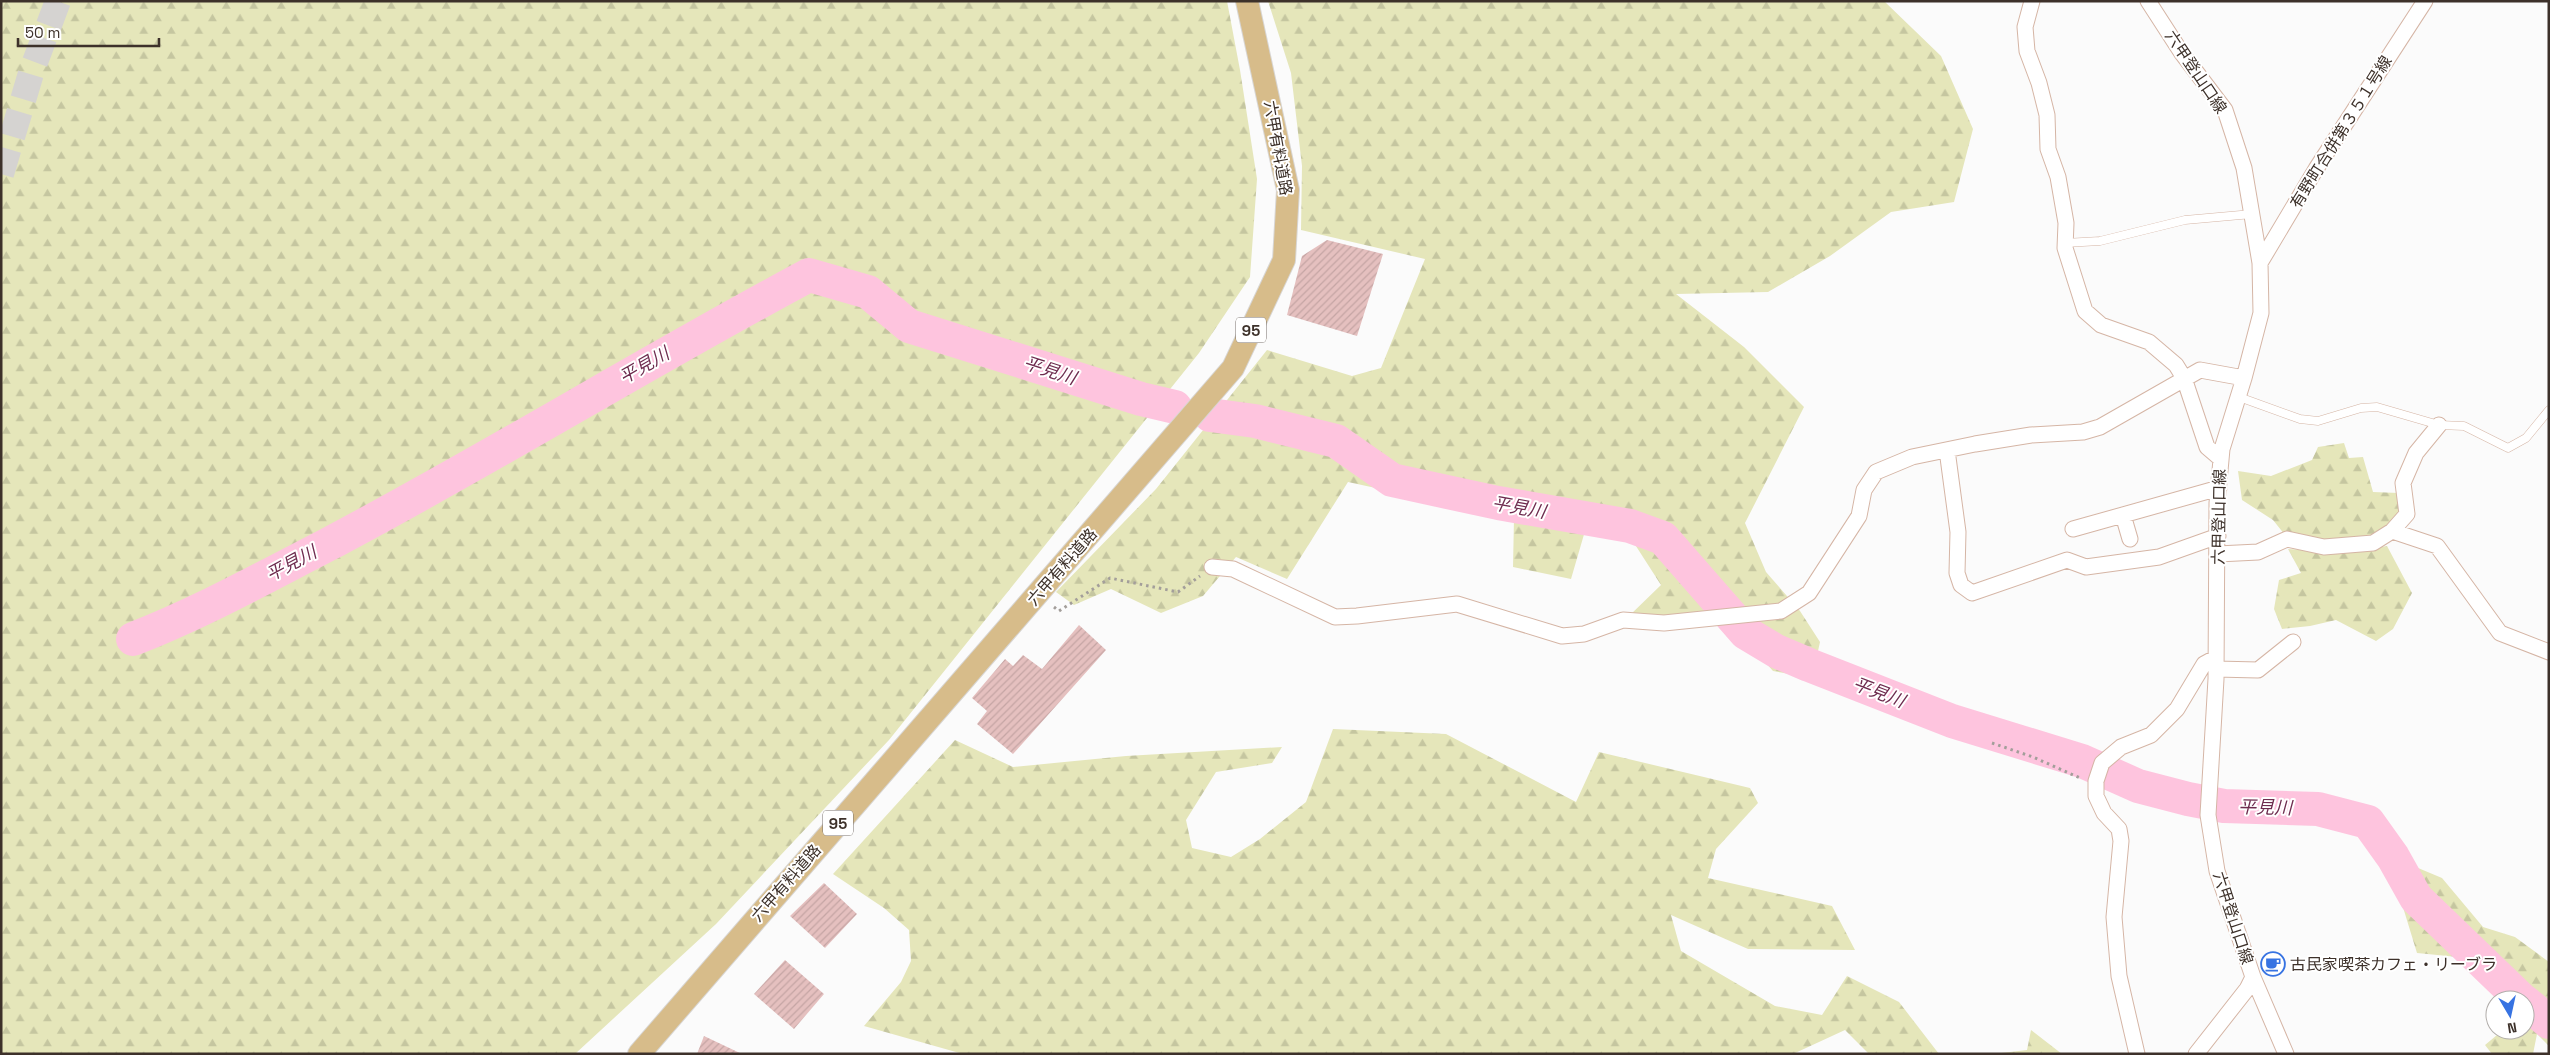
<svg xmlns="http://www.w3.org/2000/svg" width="2550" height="1055" font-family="'Space Grotesk','Noto Sans JP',sans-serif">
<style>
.forest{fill:url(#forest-firs)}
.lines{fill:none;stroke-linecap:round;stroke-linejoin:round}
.river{stroke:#fec4de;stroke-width:34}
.building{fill:url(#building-hatch)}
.highway-tunnel{stroke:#d5d3d1;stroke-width:26;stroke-dasharray:26 13;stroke-linecap:butt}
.lane-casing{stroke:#d5b5a5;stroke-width:9}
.street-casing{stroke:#d5b5a5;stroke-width:17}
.primary-casing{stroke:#d8d6d4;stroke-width:24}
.path{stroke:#a39e9a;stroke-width:3;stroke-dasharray:2.5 4;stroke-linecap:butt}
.lane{stroke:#fff;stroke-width:8}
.street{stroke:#fff;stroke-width:15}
.primary{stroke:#d7bc8a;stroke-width:22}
.labels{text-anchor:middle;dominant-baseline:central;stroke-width:4;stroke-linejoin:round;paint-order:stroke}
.shield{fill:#fff;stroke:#776f6a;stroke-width:1}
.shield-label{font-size:15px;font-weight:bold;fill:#3d312a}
.street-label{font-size:16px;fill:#3d312a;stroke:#fff}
.poi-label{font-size:16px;fill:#3d312a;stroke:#fff;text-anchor:start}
.water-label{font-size:18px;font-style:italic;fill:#6e2c4f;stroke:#fff}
</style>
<defs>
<pattern id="forest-firs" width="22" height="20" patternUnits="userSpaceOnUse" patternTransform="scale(1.25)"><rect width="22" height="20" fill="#e5e6ba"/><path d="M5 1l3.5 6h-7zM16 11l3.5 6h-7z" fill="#c5c6a0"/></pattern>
<pattern id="building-hatch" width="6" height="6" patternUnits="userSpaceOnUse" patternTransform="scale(1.25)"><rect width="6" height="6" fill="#e5c0bf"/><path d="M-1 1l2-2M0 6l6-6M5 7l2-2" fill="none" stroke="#c5a5a4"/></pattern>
</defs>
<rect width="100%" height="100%" fill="#fbfbfb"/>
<path class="forest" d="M1,1H1227L1240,70L1257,179L1250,277L1199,353L889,740L716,924L575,1054H1Z
M1268,1H1884L1941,56L1973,129L1954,202L1891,212L1830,256L1768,292L1676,294L1744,347L1804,407L1745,523L1766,572L1800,611L1820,642L1812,678L1773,671L1722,614L1629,616L1661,585L1634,543L1585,531L1571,579L1513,567L1514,518L1348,482L1287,579L1236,557L1203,596L1161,613L1111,589L1074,605L1056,592L1156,489L1267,350L1352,376L1381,368L1425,259L1301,230L1302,166L1291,73Z
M2344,443L2349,458L2363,457L2373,492L2399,493L2403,517L2369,540L2323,544L2285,535L2273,520L2242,500L2238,471L2271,476L2312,460L2318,447Z
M2387,546L2412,593L2393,629L2376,641L2336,620L2310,626L2282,629L2274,609L2279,580L2301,573L2288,549L2349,553Z
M1333,729L1446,734L1576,802L1599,752L1750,788L1758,803L1716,849L1708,878L1832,906L1855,950L1748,949L1671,915L1681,951L1775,1006L1822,1015L1847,976L1899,1002L1939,1054H1869L1845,1030L1793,1054H963L864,1026L901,982L911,961L909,930L884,908L833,874L955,740L1013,767L1126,756L1282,747L1272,763L1216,772L1186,820L1192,848L1231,857L1260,839L1306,802Z
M2387,855L2442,878L2483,927L2515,937L2549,962V1046L2537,1034L2533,1054H2492L2485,1045L2503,1030H2525V1000H2502L2458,957L2417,953Z
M2031,1030L2062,1054H1993L2027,1050Z"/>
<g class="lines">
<path class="river" d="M1210,415L1255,421L1336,441L1392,480L1498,503L1630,526L1663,538L1746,633L1776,651L1809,665L1952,721L2082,761L2138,786L2188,799L2224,806L2318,809L2368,822L2393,857L2416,898L2522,1000
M133,639C200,613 263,578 327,545C490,459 646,362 809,275L868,292L909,326L1141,399L1175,407
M2525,1002L2549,1022"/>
</g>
<path class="building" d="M1327,240L1383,254L1357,336L1287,315L1302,256Z
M1079,625L1106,650L1013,754L977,724L987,711L972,698L1005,659L1013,666L1023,655L1042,669Z
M824,883L857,914L825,948L790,916Z
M785,960L824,994L794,1029L754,994Z
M704,1036L742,1054H697Z"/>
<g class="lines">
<path class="highway-tunnel" d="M1,174L32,70L58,1"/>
<g class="lane-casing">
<path id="lane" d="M2065,243L2100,241L2185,220L2252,214
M2239,397L2300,419L2318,421L2361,408L2377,407L2439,425L2464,426L2508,448L2526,438L2549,410"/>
</g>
<g class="street-casing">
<path id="street" d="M2032,1L2025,27L2027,51L2039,83L2047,115L2048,149L2058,177L2066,223L2065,248L2085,311L2101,325L2149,342L2176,365L2184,378L2207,447L2221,459
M2148,1L2181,52L2225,110L2244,168L2260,263L2261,313L2244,378L2222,449L2217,503L2216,679L2208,815L2217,871L2253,977L2286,1054
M2260,263L2316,169L2425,1
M1947,450L1958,532L1957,573L1961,585L1972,593L2067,560L2086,567L2159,557L2218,536
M2123,515L2130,539
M2073,529L2219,488
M2392,531L2437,546L2500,633L2549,652
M2218,554L2258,552L2287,539L2324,547L2373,543L2392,531L2407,514L2403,483L2416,453L2439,425
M1212,567L1233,569L1335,617L1357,616L1457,604L1562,636L1584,634L1623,620L1664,623L1781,611L1809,593L1859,516L1864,490L1876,472L1912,457L1975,444L2031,435L2083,432L2100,427L2200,370L2244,378
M2216,669L2258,670L2293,642
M2137,1054L2119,976L2114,917L2121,841L2119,829L2104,813L2096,796V781L2102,763L2121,747L2151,735L2177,709L2204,664L2215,658
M2196,1054L2247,989L2253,977"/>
</g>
<g class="primary-casing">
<path id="primary" d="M639,1054L1233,368L1284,260L1288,190L1247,1"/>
</g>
<path class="path" d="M1054,607L1059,611L1110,578L1178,592L1200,576
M1992,743L2033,757L2080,778"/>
<use href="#lane" class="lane"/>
<use href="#street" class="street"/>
<use href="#primary" class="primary"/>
</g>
<defs>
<g id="cafe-ring" transform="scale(1.25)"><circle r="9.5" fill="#fff" stroke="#3773e2" stroke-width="1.5"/><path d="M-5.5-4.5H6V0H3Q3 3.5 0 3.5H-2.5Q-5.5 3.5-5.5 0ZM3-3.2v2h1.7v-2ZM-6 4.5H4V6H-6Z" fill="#3773e2"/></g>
</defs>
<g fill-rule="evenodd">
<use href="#cafe-ring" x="2273" y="964"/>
</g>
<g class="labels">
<g class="shield">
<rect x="1236" y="317.5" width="30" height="25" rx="4"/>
<rect x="823" y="810.5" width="30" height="25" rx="4"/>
</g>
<g class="shield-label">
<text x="1251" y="330">95</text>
<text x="838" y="823">95</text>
</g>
<g class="street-label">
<text transform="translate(2196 72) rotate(56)">六甲登山口線</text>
<text transform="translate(2341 132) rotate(-58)">有野町合併第３５１号線</text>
<text transform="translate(1278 148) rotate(80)">六甲有料道路</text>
<text transform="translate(2219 517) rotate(-89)">六甲登山口線</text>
<text transform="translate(1062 567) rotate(-49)">六甲有料道路</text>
<text transform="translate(786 883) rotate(-49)">六甲有料道路</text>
<text transform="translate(2233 918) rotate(72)">六甲登山口線</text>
</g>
<g class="poi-label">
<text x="2290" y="964">古民家喫茶カフェ・リーブラ</text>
</g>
<g class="water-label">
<text transform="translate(644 365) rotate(-30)">平見川</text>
<text transform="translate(1050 370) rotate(18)">平見川</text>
<text transform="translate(1519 507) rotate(10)">平見川</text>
<text transform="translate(291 563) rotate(-28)">平見川</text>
<text transform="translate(1879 692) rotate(21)">平見川</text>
<text transform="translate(2265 807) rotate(1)">平見川</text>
</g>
</g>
<rect width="2550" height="1055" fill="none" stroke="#3d312a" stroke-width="5"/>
<g transform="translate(2510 1015) rotate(171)"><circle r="24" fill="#ffffff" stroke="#b1adaa"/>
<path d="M0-4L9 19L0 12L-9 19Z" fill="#3773e2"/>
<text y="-8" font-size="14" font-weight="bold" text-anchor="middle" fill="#3d312a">N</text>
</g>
<path d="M18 38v8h141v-8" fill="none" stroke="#3d312a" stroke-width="2.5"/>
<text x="25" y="38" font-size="15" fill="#3d312a" stroke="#ffffff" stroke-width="4" paint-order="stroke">50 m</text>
</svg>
